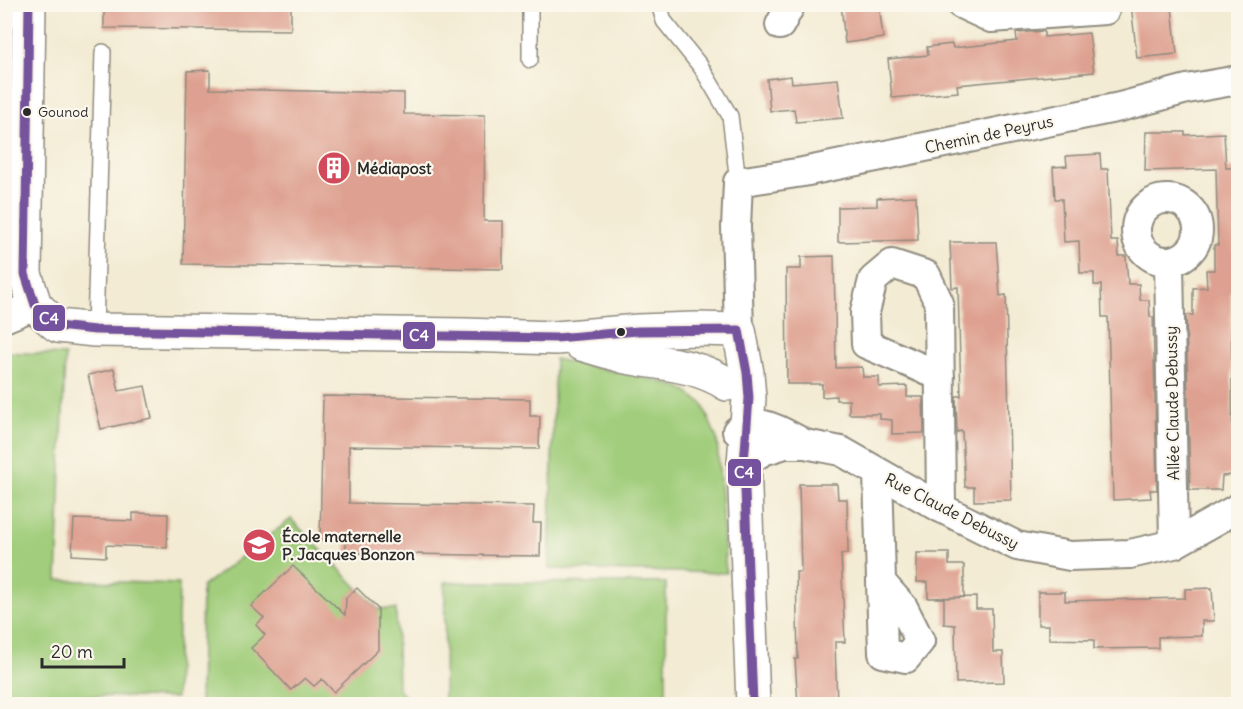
<svg xmlns="http://www.w3.org/2000/svg" width="1243" height="709" font-family="Delius,sans-serif">
<style>
.green{fill:#a1cd7b;stroke:#667c53;stroke-width:1.5}
.building{fill:#dea090}
.lines{fill:none;stroke-linecap:round;stroke-linejoin:round}
.service-casing{stroke:#8f8b7f;stroke-width:18}
.minor-casing{stroke:#8f8b7f;stroke-width:32}
.tertiary-casing{stroke:#8f8b7f;stroke-width:36}
.service{stroke:#fff;stroke-width:15}
.minor{stroke:#fff;stroke-width:28}
.tertiary{stroke:#fff;stroke-width:33}
.bus-1-casing{stroke:#fbf7ec;stroke-width:14}
.bus-1{stroke:#75529d;stroke-width:9}
.bus-dot{fill:#2b2b2b;stroke:#fbf7ec;stroke-width:2}
.labels{text-anchor:middle;dominant-baseline:central;stroke-width:4.5;stroke-linejoin:round;paint-order:stroke}
.bus-label{font-size:14px;fill:#2b2b2b;stroke:#fbf7ec;text-anchor:start}
.street-label{font-size:16px;fill:#2b2b2b;stroke:#fbf7ec}
.poi-label{font-size:16px;font-weight:bold;fill:#2b2b2b;stroke:#fbf7ec;text-anchor:start}
.line-badge{stroke:#fbf7ec;stroke-width:2}
.badge-label{font-size:16px;text-anchor:middle;font-weight:bold;fill:#fff}
</style>
<rect width="100%" height="100%" fill="#fbf7ec"/>
<filter id="ink" filterUnits="userSpaceOnUse"><feTurbulence type="fractalNoise" baseFrequency=".0167" numOctaves="2"/><feDisplacementMap in="SourceGraphic" scale="12" xChannelSelector="R" yChannelSelector="G"/><feConvolveMatrix kernelMatrix="1 2 1 2 8 2 1 2 1" color-interpolation-filters="sRGB"/></filter>
<filter id="wash" filterUnits="userSpaceOnUse"><feTurbulence type="fractalNoise" baseFrequency=".008" numOctaves="4" result="noise"/><feDisplacementMap in="SourceGraphic" scale="24" xChannelSelector="R" yChannelSelector="G"/><feGaussianBlur stdDeviation="1.35" result="paint"/><feColorMatrix in="noise" values="0 0 0 0 0 0 0 0 0 0 0 0 0 0 0 0 0 1.4 0 .05"/><feComposite in="paint" operator="in"/></filter>
<g filter="url(#wash)">
<rect width="100%" height="100%" fill="#f3ebd3"/>
<path class="green" d="M5,352L65,355L57,580L179,584L176,698L5,694Z
M555,359L655,380L681,388L702,403L717,439L726,573L549,569Z
M291,519L378,609H396L398,689L412,704H200L202,587Z
M445,582L666,583V704H444Z"/>
<g id="blocks">
<path class="building" d="M104,4H291V30L104,28Z
M841,4H879L883,38L845,43Z
M1131,4H1158L1159,10L1172,7L1177,54L1137,58Z
M1044,31V37L1089,33L1094,72L957,85L958,92L892,98L888,59L928,55L927,47L952,44L953,48L1017,41L1016,33Z
M210,70V89L404,93V114L485,115L484,221H503V269L183,264L187,71Z
M791,76L792,83L838,79L843,118L796,122L794,109L770,111L767,79Z
M1146,132H1185V135L1224,133L1226,168H1239V288H1231L1233,475L1222,476L1221,490H1190L1186,315H1193V288L1207,287L1206,270H1214V245H1218L1216,169L1145,171Z
M1100,154L1101,169H1108L1111,241H1118L1119,256H1126L1128,284H1139L1140,300H1149L1150,317H1153L1157,490H1150L1151,498L1113,500L1108,317H1102L1101,285H1094V273H1080L1079,241L1064,242L1062,199H1055L1053,167L1067,166L1066,156Z
M916,196L918,240L838,242V207L877,206V198Z
M950,242H996L1000,296L1006,295L1011,500L974,501V487H965L962,431L957,432L956,396H961L958,287L952,288Z
M834,256L836,368L862,367L863,377H879V387L907,386V397H923L924,433L892,434V420L880,419V414H849V400H836V396L822,397V384H787L786,269H801V257Z
M114,369L119,391L145,386L152,418L101,429L88,375Z
M323,396L530,399V416H540L539,449L349,446V503L534,506L533,523H541L540,556L346,553V541H320Z
M799,484H837L838,499H847L848,553L841,554L845,642H835L837,705H798L795,659H798L796,572H801Z
M133,513L168,514L167,548L106,545V557L72,555L74,519L133,521Z
M917,553H949V565H964V597L928,598V582H917Z
M293,566L345,615L346,598L357,588L378,609V650L334,692L322,679L314,686L305,678L291,690L251,648L265,635L256,625L264,618L251,606Z
M1212,588L1214,621H1202V636L1158,637V648L1094,649V640L1049,639V625H1038V592H1065V601L1142,599L1185,598V589Z
M976,597V609H992L993,652H1003L1004,682L956,683L955,625L944,624V598Z"/>
</g>
</g>
<g filter="url(#ink)">
<use href="#blocks" fill-opacity="0" stroke="#8f8b7f" stroke-width="1.5"/>
<g class="lines">
<g class="service-casing">
<path id="service" d="M659,4L664,21L701,67L730,116L738,182
M530,60V4
M95,330L103,52"/>
</g>
<g class="minor-casing">
<path id="minor" d="M961,4L991,18L1105,10L1104,4
M780,25L791,4
M1136 230a31 31 0 1 1 62 0a31 31 0 1 1-62 0Z
M1169,262L1174,544
M4,318L35,305
M739,330L736,227L738,182L803,172L1120,107L1187,89L1238,80
M940,376L866,344L865,312L873,280L892,264L926,275L939,303L941,508
M737,431C759,414 783,433 805,444
M744,463L763,451L785,444H805L841,451L941,508L1017,546L1070,556L1130,554L1174,544L1238,508
M878,472L883,653L906,658L920,641L903,607L881,582"/>
</g>
<g class="tertiary-casing">
<path id="tertiary" d="M29,4L25,274L35,305L46,316L58,326L95,330L466,335L556,338L638,331L695,329L739,330
M739,330L747,373L749,398L744,463L753,704
M581,344C595,348 609,352 622,356C659,364 695,363 727,384"/>
</g>
<use href="#service" class="service"/>
<use href="#minor" class="minor"/>
<use href="#tertiary" class="tertiary"/>
<g class="bus-1-casing">
<path id="bus-1" d="M29,4L25,274L35,305L58,326L95,330L556,338L638,331L739,330L747,373L749,398L744,463L753,704"/>
</g>
<use href="#bus-1" class="bus-1"/>
</g>
</g>
<defs>
<g id="building-disc" transform="scale(1.725)"><circle r="9.5" fill="#d1495b" stroke="#fbf7ec"/><path d="M-4-6H4V6H1V3H-1V6H-4ZM-2.5-4.3h1.7v1.8h-1.7ZM.8-4.3h1.7v1.8H.8ZM-2.5-1h1.7V.8h-1.7ZM.8-1h1.7V.8H.8Z" fill="#fff"/></g>
<g id="school-disc" transform="scale(1.725)"><circle r="9.5" fill="#d1495b" stroke="#fbf7ec"/><path d="M0-5L7-2L0 1L-7-2ZM-4 1L0 2.5L4 1V4Q0 6-4 4Z" fill="#fff"/></g>
</defs>
<g fill-rule="evenodd">
<use href="#building-disc" x="334" y="168"/>
<use href="#school-disc" x="259" y="545"/>
</g>
<g class="bus-dot">
<circle cx="27" cy="112" r="5"/>
<circle cx="621" cy="332" r="5"/>
</g>
<g class="labels">
<g class="bus-label">
<text x="38" y="112">Gounod</text>
</g>
<g class="street-label">
<text transform="translate(989 134) rotate(-12)">Chemin de Peyrus</text>
<text transform="translate(1172 403) rotate(-91)">Allée Claude Debussy</text>
<text transform="translate(952 511) rotate(27)">Rue Claude Debussy</text>
</g>
<g class="poi-label">
<text x="357" y="168">Médiapost</text>
<text x="282" y="536">École maternelle<tspan x="282" dy="18">P. Jacques Bonzon</tspan></text>
</g>
</g>
<g class="line-badge">
<rect x="32" y="304" width="34" height="28" rx="6" fill="#75529d"/>
<rect x="402" y="321" width="34" height="29" rx="6" fill="#75529d"/>
<rect x="727" y="458" width="35" height="29" rx="6" fill="#75529d"/>
</g>
<g class="badge-label">
<text x="49" y="324">C4</text>
<text x="419" y="341">C4</text>
<text x="744" y="478">C4</text>
</g>
<rect width="1243" height="709" fill="none" stroke="#fbf7ec" stroke-width="24"/>
<path d="M42 658v9h82v-9" fill="none" stroke="#2b2b2b" stroke-width="3"/>
<text x="51" y="658" font-size="18" fill="#2b2b2b" stroke="#fbf7ec" stroke-width="4.5" paint-order="stroke">20 m</text>
</svg>
